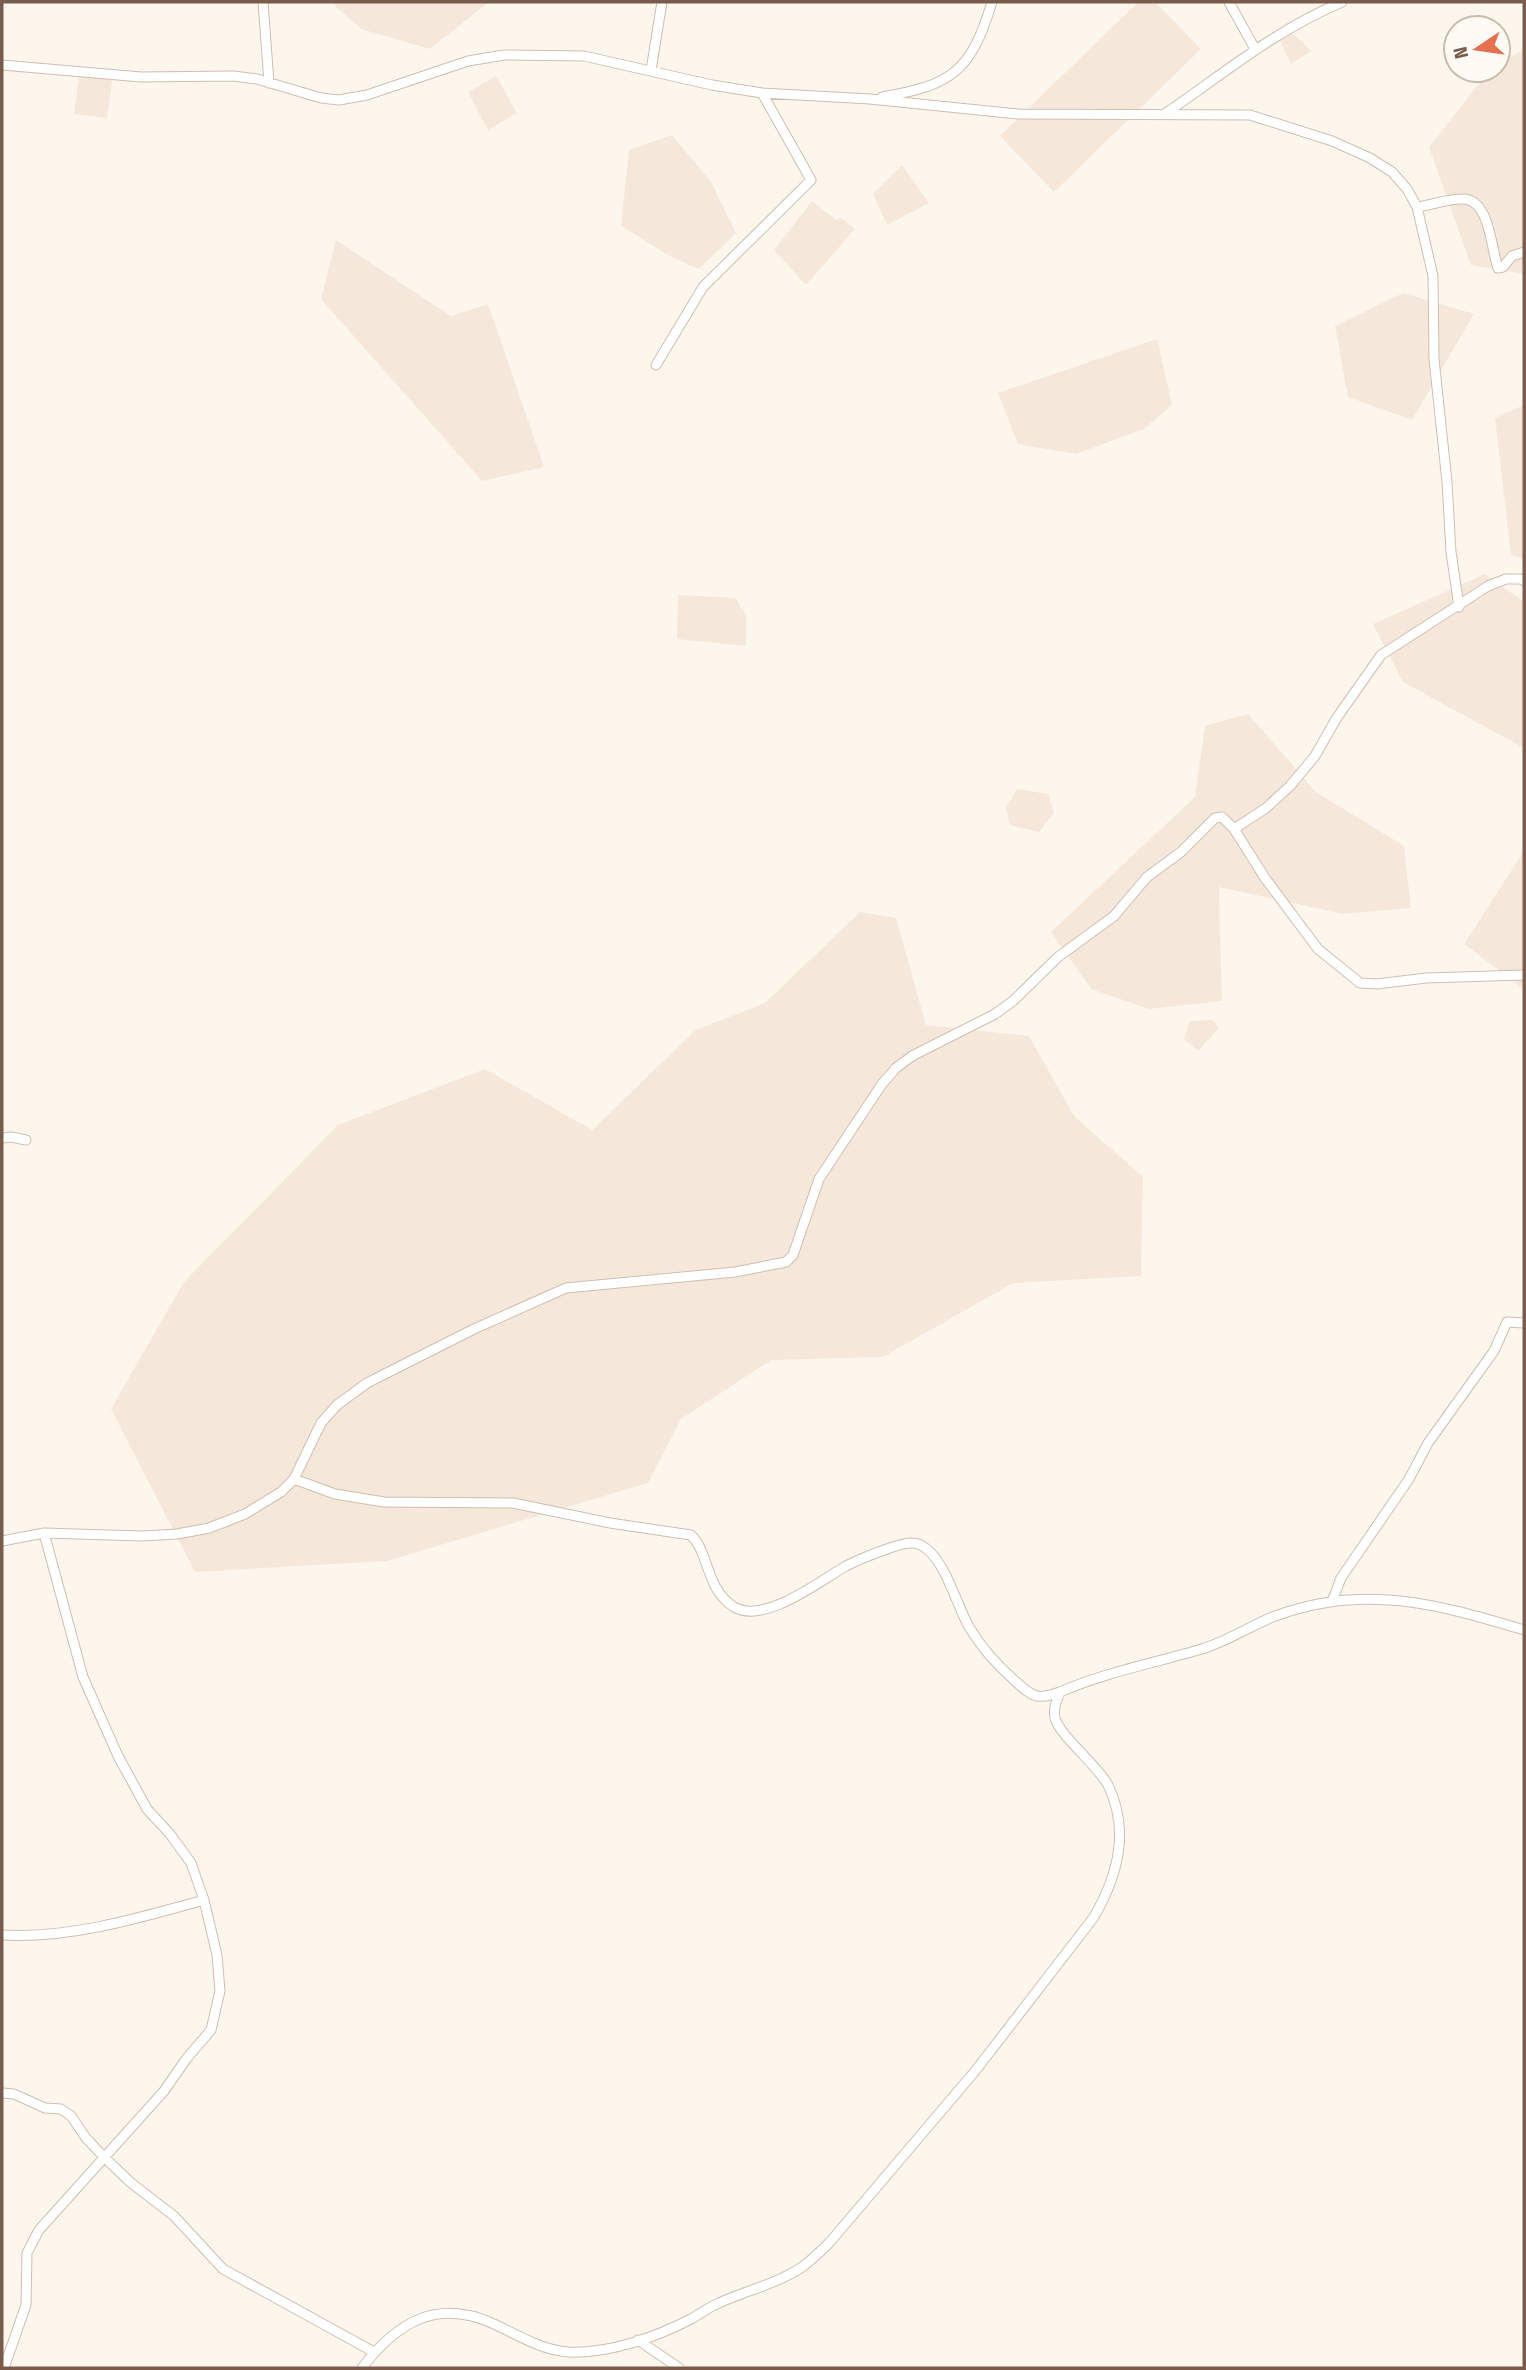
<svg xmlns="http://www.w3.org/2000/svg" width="1526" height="2370" font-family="'Fira Sans Condensed',sans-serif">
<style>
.residential{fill:#f5e8da}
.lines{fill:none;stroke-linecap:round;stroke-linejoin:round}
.minor-casing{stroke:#d1beb0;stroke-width:11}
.minor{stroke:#fff;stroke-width:9}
</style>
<rect width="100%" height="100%" fill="#fdf6ec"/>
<path class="residential" d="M331,2H489L430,49L361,29Z
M1138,2H1155L1201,49L1054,192L1000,136Z
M1291,31L1311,51L1291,64L1279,38Z
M1524,50V274L1471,265L1429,147L1490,70H1498V63Z
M80,71L113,76L107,118L74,114Z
M496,76L517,113L488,130L468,92Z
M672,135L711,182L736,233L699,269L670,256L621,226L629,150Z
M902,165L929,203L887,225L873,194Z
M812,201L836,220L841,218L855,229L806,285L774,250Z
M336,240L451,316L488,304L544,467L482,481L321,299Z
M1403,293L1474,314L1412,420L1348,397L1335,326Z
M1157,339L1172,405L1144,429L1076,454L1018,444L998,393Z
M1524,405V559L1511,555L1495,418Z
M1485,574L1524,602V748L1403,682L1373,624Z
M678,595L736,598L746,616V646L677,639Z
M1248,714L1316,792L1404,846L1411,908L1343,914L1219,887L1222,1001L1149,1009L1091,989L1051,932L1195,797L1205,726Z
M1017,789L1048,794L1054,813L1039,832L1010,825L1006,807Z
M1524,851V989L1464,944Z
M860,912L896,918L926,1025L1029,1036L1074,1116L1143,1177L1141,1276L1013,1283L883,1357L771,1360L681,1419L648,1483L387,1561L195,1572L111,1409L184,1282L338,1125L485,1069L592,1130L696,1030L765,1003Z
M1213,1020L1219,1028L1198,1051L1184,1039L1190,1021Z"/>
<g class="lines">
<g class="minor-casing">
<path id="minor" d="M263,2L269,83
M1229,2L1255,49
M2,65L141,77L233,76L257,79L321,98L339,100L367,95L468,61L504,55L584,56L712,85L762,93L870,99L1018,114L1250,115L1332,141L1370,158L1392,172L1407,189L1417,207L1433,276L1434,359L1447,482L1451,552L1459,607
M651,70L662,2
M882,97C953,85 971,71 992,2
M1166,113C1226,72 1274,31 1342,2
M1417,207C1431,205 1447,199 1462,199C1490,198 1491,249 1498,268L1503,267L1512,256L1524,252
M656,365L703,287L811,180L762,93
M1234,829L1266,808L1290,786L1315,756L1336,719L1381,655L1488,586L1506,579H1521L1524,581
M2,1138L11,1137L26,1140
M294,1479L335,1494L384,1502L513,1503L610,1523L691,1535C710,1554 705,1588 734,1607C764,1625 821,1580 846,1566C860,1559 875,1553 890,1548C900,1545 911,1540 921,1545C945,1558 956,1604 969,1627C981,1647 996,1664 1014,1680C1032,1696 1036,1701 1060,1692
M2,1541L44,1533L143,1536L177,1534L209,1528L245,1514L281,1492L294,1479L321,1423L337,1405L367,1383L474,1329L566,1288L735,1272L786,1262L793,1255L819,1179L882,1084L896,1068L912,1056L995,1014L1013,1001L1058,957L1114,916L1147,877L1181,852L1215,818L1222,817L1234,829L1265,878L1318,949L1360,983L1377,984L1426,978L1524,975
M1333,1599L1341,1578L1409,1479L1428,1443L1494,1351L1507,1322L1524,1323
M2,1935C69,1939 139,1918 204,1900
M2,2093L14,2094L45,2108L61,2109L71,2116L86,2138L105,2158L130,2182L174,2216L223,2269L374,2352
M638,2340L679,2368
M4,2368L26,2305L27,2253L39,2230L164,2091L187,2058L211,2030L220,1991L217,1955L204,1900L191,1863L170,1834L147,1809L118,1756L83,1677L44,1533
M362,2368C397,2322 437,2298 494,2324C518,2335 541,2350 568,2352C609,2354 656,2337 691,2319C700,2314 709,2307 719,2303C745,2291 779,2283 802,2267C812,2260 821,2251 830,2242L976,2070L1094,1917C1118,1875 1130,1831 1108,1785C1098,1766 1059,1735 1055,1718C1053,1708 1057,1700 1060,1692C1106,1672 1154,1663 1202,1649C1228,1641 1250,1626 1275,1616C1364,1583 1437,1604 1524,1630"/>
</g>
<use href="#minor" class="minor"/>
</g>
<rect width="1526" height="2370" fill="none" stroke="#7a5c4d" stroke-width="7"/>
<g transform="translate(1477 49) rotate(257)"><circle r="33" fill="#fffaf3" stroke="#cabbb1" stroke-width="2"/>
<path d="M0-5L12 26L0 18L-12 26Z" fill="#e76f51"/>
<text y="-10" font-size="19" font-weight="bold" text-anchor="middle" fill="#7a5c4d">N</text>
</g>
</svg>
